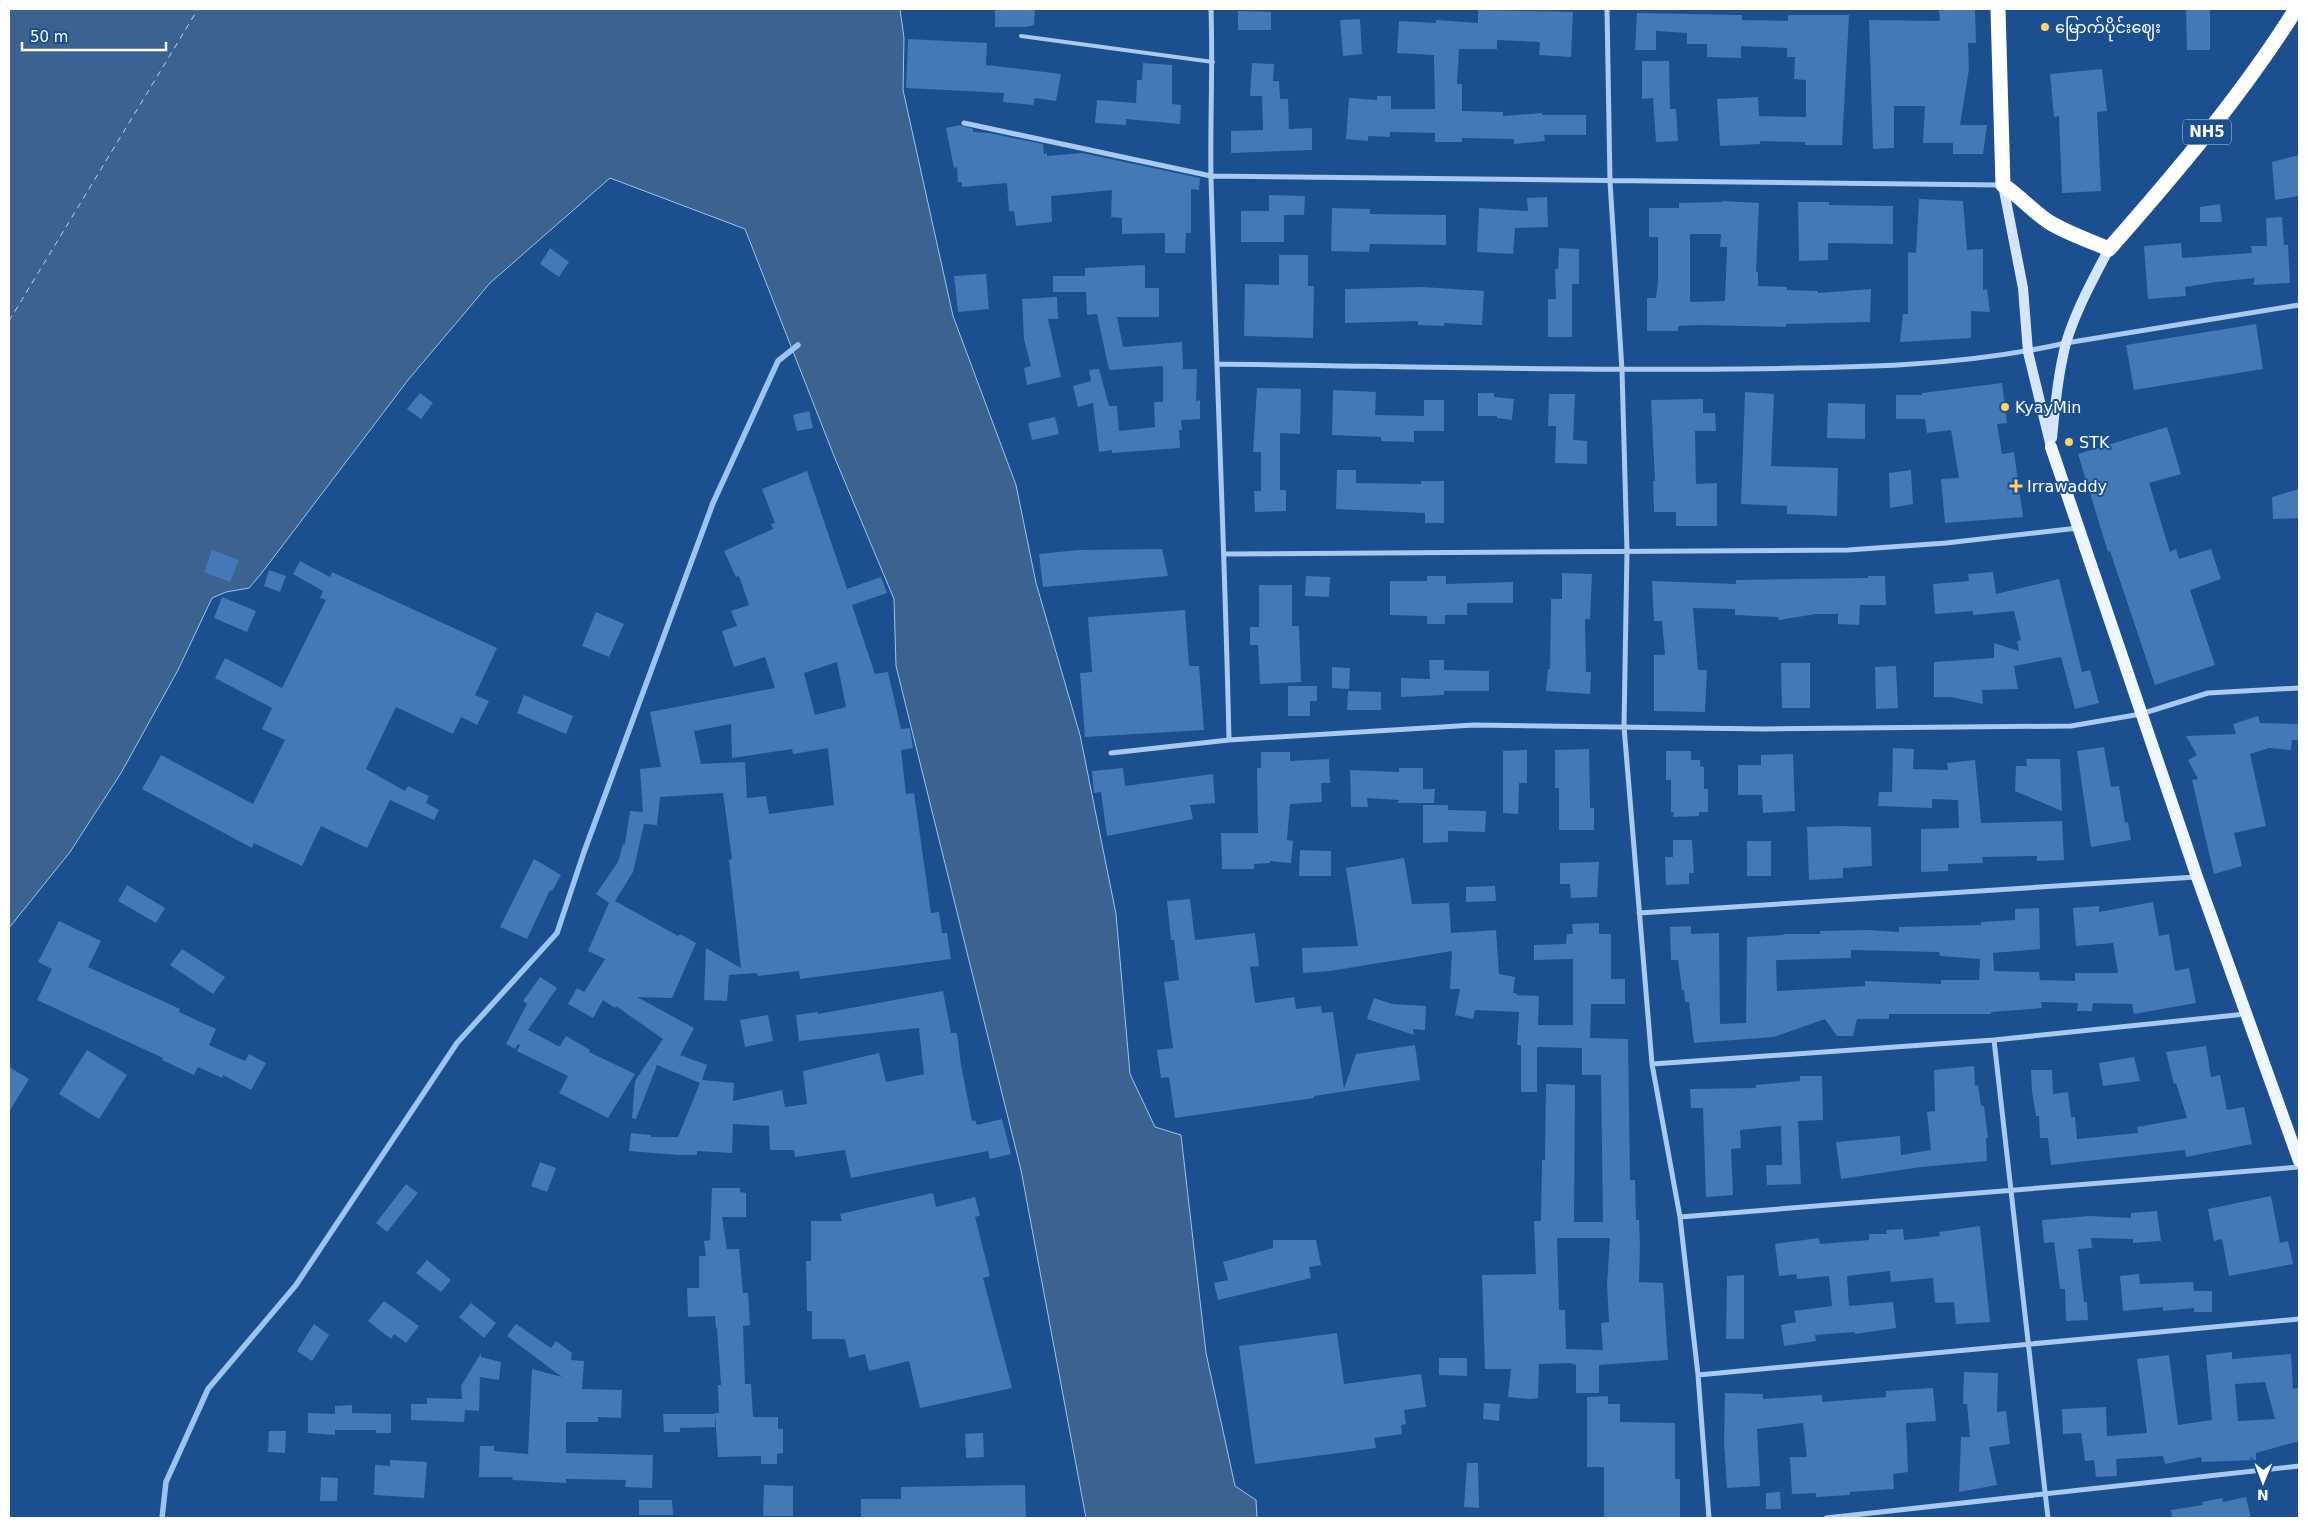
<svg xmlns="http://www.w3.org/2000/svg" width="2308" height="1527" font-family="'DejaVu Sans','Noto Sans Myanmar',sans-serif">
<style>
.water{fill:#3c6290;stroke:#9cc4f0}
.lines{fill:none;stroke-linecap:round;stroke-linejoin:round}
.stream{stroke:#9cc4f0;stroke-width:5.5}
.ferry{stroke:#b5d3f5;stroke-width:1;stroke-dasharray:6 5;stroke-linecap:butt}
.building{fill:#4478b7;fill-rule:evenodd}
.lane{stroke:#a9c9ee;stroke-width:4}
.street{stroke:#a9c9ee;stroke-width:5}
.secondary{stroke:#d6e6fa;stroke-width:10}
.primary{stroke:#f0f6ff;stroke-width:12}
.highway{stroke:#fff;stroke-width:15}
.poi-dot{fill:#ffd166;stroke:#1b4f8f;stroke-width:2}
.labels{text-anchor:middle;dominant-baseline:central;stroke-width:4;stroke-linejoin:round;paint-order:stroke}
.shield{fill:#1b4f8f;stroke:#bbcadd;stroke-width:1}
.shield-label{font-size:15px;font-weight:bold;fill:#fff}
.poi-label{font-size:16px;fill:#fff;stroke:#1b4f8f;text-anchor:start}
</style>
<rect width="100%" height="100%" fill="#1b4f8f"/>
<path class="water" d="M9,9H900L904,38L903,90L953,316L1016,485L1036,583L1080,735L1116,914L1130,1074L1155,1127L1181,1135L1206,1353L1235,1486L1256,1500L1257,1518H1086L1021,1170L896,666L894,599L834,456L745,229L610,178L490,283L408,380L261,574L249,588L226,592L212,598L178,670L121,773L70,852L9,928Z"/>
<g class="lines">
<path class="stream" d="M162,1518L166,1482L208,1389L296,1285L457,1043L557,933L584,852L713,503L778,361L798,345"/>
<path class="ferry" d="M9,321L198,9"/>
</g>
<path class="building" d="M995,9H1035L1034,25L1026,27H995Z
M1939,9H1975L1976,43H1968L1969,69L1960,125H1987L1983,154H1953V143H1923L1925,106H1894V148L1873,149L1869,20L1940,21Z
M2186,9H2210V50H2187Z
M1478,10L1573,12L1571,57L1539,55L1540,42L1497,40V49H1459L1457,84H1462V111L1503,112V116L1542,113V115H1586V135H1544L1545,141L1514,144V139L1462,138V142H1435V133L1390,132V137L1368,136V141L1346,139L1349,98L1377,100V96H1391V109H1435L1434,55L1397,53L1399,21L1436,23V20L1478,23Z
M1238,11L1271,12V30H1238Z
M1637,13L1742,15V20L1788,21V15H1849L1842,145H1805V142L1760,141V144L1720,146L1717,99L1758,97L1759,116L1806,117V80L1794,79L1795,57H1787V48L1741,46V58L1707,57V44H1687V33L1656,31V50H1635Z
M1360,19L1362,54L1343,56L1340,20Z
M908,39L987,43L986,65L1061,74L1056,101L1035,98L1033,105L1003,102L1004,93L906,88Z
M1642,61H1669L1670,109H1676L1678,141L1656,142L1653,98L1642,99Z
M1143,63L1172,65V104L1181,105L1180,124L1126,119V125L1095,123L1097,100L1136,103L1137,80H1142Z
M1252,63L1274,64L1273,81H1279L1280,99H1288L1289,129L1312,128V150L1231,153V131L1263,130L1262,96H1250Z
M2102,69L2107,111L2097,112L2101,191L2062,193L2059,116L2054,117L2050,74Z
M960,125L973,129V132L989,133L1043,144L1044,154L1047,153V156L1082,153L1200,178L1199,190L1191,189V233H1186L1185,253H1165V233L1122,234V218L1111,217L1112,190L1051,196L1052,222L1016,226L1014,211H1009L1007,183L962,187V182H958L957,167L954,168L946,128Z
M2299,155V196L2275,200L2272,162Z
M1269,195L1305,196L1304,215H1284V242H1241V211H1269Z
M1547,197L1548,227L1515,228L1513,254L1477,252L1479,208L1528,211L1527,198Z
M1919,199L1963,201L1967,250L1983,249V290L1987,289L1990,312L1971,311V338L1900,342L1903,314H1908V252L1916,253Z
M1723,201L1759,203L1756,272H1758V286L1787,287V290L1818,291V293L1871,289L1870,322L1786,324V327L1699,325L1678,326V331H1647V298H1656L1658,282V237H1649V208H1679V203L1722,202ZM1690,234H1721L1720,247H1727L1725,301L1690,302Z
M1798,202H1829V205L1893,206V244L1828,243V260L1799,261Z
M2220,204L2222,222H2200V207Z
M1332,208L1370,209V214L1446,215V245L1370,244L1369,252L1331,251Z
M2282,217L2284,245H2288L2290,283L2253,285L2255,278L2216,282L2185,287L2186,296L2148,299L2144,246L2181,243L2182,258L2252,253L2251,246H2267L2266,218Z
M550,248L569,262L559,277L540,264Z
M1559,248L1579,249V284H1572V337H1548V299H1556L1555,269H1558Z
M1279,255H1308V286H1314L1313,338L1244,336L1245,284L1279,285Z
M1145,265V288H1159V317H1117L1123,347L1182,342L1183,369H1197L1196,401L1200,400V419L1181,420L1182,430H1179L1180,448L1112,453V450L1099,452L1093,403L1078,407L1073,386L1091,381L1089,370L1099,369L1109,406H1117L1119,431L1155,427L1154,402H1163V366L1109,370L1097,314L1087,315L1086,292H1053V276H1085V268Z
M986,274L989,309L958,312L954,276Z
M1423,287L1484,291L1482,325L1444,323V326L1418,325V321L1345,323V289Z
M1057,297L1058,319H1048L1061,377L1027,385L1024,368L1031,366L1024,339L1022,299Z
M2256,324L2263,369L2134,390L2126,345Z
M2002,383L2007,423L1997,424L2002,454L2014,452L2023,517L1945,523L1941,479L1959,478L1951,430L1927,433L1925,419H1896V395H1922V393Z
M1257,388L1301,389L1300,434L1280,433V490H1286V511L1255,512L1254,491H1261V452H1253Z
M1333,390L1376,392L1375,415L1424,416V400H1444V431H1414V442L1381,441V437L1332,435Z
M1745,392L1774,394L1771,466L1838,468L1837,516L1787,514V506L1741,504Z
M420,393L433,403L421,419L407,409Z
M1478,393H1494V397L1514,399L1512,420L1497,418V416H1478Z
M1549,394H1575L1573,440L1587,441V464L1555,463L1556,426H1548Z
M1703,399V413H1715L1716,431H1695L1696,484L1717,483V526H1676V512H1654L1653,481H1655L1651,400Z
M1828,403L1865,404V439L1827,438Z
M809,411L813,428L797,431L793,415Z
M1055,417L1059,434L1032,440L1028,423Z
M2167,427L2181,474L2149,483L2170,552L2176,549L2179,559L2211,549L2221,579L2190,590L2215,665L2155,685L2110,551L2108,552L2078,454Z
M1337,470H1356V483L1421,484V481H1444V523H1425V513L1336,509Z
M1911,470L1913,504L1890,508L1889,473Z
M807,471L847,589L881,577L887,593L852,605L875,674L888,672L901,729L910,728L913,748L901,750L906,794L914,793L931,913L939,912L942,933H947L951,959L800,979L799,971L758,976L757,973L729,975L727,1001L704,1000L706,948L741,968L729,860L732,859L723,793L660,797L657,825L644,824L633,872L615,901L678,936L680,934L696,943L672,998L637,997L694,1028L680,1055L707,1065L702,1080L734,1083L733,1101L782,1090L785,1107L807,1104L803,1071L879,1053L886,1082L924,1074L919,1028L799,1041L796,1015L818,1012V1014L943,991L951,1033H957L961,1065L972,1121L975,1120L977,1125L1002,1119L1011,1154L990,1159L988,1151L851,1178L845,1150L795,1157L794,1150H770L769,1126L733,1124L732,1153L697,1151V1155H679L629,1151L631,1133L651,1135V1137H678L700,1083L657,1065L636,1119L632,1118L635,1081L663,1039L616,1006L615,1008L603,1000L593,1018L568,1004L577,988L584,992L605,959L588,951L609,903L596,894L618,862L623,844H625L630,811L643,812L640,769L661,767L650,712L775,688L765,657L734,667L722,631L737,626L731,611L749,605L739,576L736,577L724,551L773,529L771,524L775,523L762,489ZM837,662L846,707L815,715L804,673ZM731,724L732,758L792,749L793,754L828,748L834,805L769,814L766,796L747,798L745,762L701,764L694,731Z
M2299,489V518L2273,519L2272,497Z
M1162,549L1168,576L1043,587L1039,554L1078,550Z
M212,550L239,560L230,582L204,572Z
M300,561L330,577L332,572L497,648L475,695L489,701L477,725L461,717L453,734L396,707L366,769L405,791L408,786L429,796L426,803L439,810L434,820L390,800L367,848L321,826L302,866L254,843L252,848L142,789L161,755L253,804L285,740L262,729L272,708L215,678L225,658L282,688L326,600L320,598L323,591L293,574Z
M269,570L286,576L280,592L264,586Z
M1993,572L1996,594L2059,579L2082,672L2090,670L2099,703L2075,709L2061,657L2014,666L2018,689L1982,690L1983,704L1951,697H1934V662L1994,658V643L2019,651L2017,641L2021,640L2014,611L1973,615V611L1935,614L1933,584L1969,581L1968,574Z
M1562,573L1592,574L1590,619H1585L1586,672H1591L1590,694L1546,691L1548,669H1550L1551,599H1562Z
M1306,576L1330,577L1329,597L1305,596Z
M1427,576H1446V584L1513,582V603H1467V615H1445V624H1427V616L1390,615V581H1427Z
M1868,576H1885L1886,605H1860L1859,625L1838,624V614H1816L1779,620L1778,617L1735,615V609L1693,608L1698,670H1707L1705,712L1654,711V655H1665L1662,621H1654L1652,581L1736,584V580L1868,578Z
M1259,585H1292V626H1299L1301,682L1260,684L1258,645H1250V627H1259Z
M222,597L256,611L247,632L214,618Z
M1185,610L1189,666H1199L1204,730L1085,737L1080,673L1092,672L1088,617Z
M596,612L624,624L609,657L582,646Z
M1429,660H1444V670L1489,671V691H1444V695L1401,697V678L1430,679Z
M1781,663H1810V708H1782Z
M1896,666L1898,708L1876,709L1875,667Z
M1332,667L1350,668L1349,689L1332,688Z
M1288,686H1317V701H1310V716H1288Z
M1348,691L1381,692V710H1347Z
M524,695L573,716L566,734L517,713Z
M2258,716L2260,723L2299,724V740H2292L2291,750L2269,748L2250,754L2266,826L2234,833L2242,866L2214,874L2192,780L2198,779L2188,760L2197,755L2186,736L2236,734L2233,724Z
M2104,747L2111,787L2119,786L2125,823L2128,822L2131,840L2091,847L2077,751Z
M1893,748L1914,749L1913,769L1948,770L1947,763L1975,760L1981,823L2062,821L2064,860L2037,861V856L1982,857L1983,863L1948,864V871L1921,872V829L1959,828L1958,800L1932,799V808L1878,806L1879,792H1892Z
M1589,749L1590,808H1594V830H1559V788H1555V750Z
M1527,750V783H1519L1518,814L1503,813V751Z
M1666,751H1691V760H1700V766L1704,767V789H1708V812H1699V816L1673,817L1674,812H1671V780H1666Z
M1261,752H1290V761L1329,759L1330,783H1321L1322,802L1290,804L1287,840L1293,841L1291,863L1270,861V863L1254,864V869H1222L1221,833H1258L1257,768H1261Z
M1793,754L1795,811L1763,813L1762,795H1738V765H1761V755Z
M2026,759H2060L2062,811L2015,791L2016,766H2027Z
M1123,768L1125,786L1213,774L1215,803L1190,805L1193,819L1107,836L1101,792L1094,793L1092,771Z
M1399,768H1423V789H1435L1434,803H1398L1399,800L1367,798L1368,807H1351L1350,770L1399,772Z
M1423,805H1448V810L1486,811L1485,832L1448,831V842L1423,843Z
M1841,826L1871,827L1872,866L1843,868V878L1809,880L1807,827Z
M1673,840H1692L1694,873H1689V884L1666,885L1665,857H1673Z
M1747,841H1771V876H1747Z
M1300,850L1331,851V876H1299Z
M1404,858L1412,904L1449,903L1451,933L1496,930L1499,974L1515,977L1513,993H1517L1516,995L1539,996L1538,1025H1573V959L1534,960V945L1566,944L1567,934H1573L1572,924L1599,923V934H1611V979H1625V1004H1591L1590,1038L1628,1039L1630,1180H1635L1636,1220H1639L1640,1245L1639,1282L1663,1283L1668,1360L1599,1365V1393H1576V1365L1570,1363L1539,1364L1538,1398L1530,1399L1508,1397L1511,1369H1485L1482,1275L1536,1274L1534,1221H1541L1542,1160H1545L1546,1084L1575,1085L1574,1222H1603L1601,1075H1582V1048L1537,1047V1092H1521V1045H1517L1519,1012L1475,1010L1473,1019L1455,1015L1460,989H1450L1452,951L1330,971L1303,973L1302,948L1358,946L1346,868ZM1557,1238H1610L1607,1284L1609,1322L1601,1323L1603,1350L1566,1349L1565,1310H1559Z
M534,859L561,875L552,891L550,890L527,939L500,927Z
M1599,862L1597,897L1571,898L1570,884H1560V863Z
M127,885L165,908L156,923L118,901Z
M1495,886L1496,901L1466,902V887Z
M1190,899L1195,940L1255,933L1259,966L1250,967L1255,1003L1294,997L1296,1009L1321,1006L1322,1013L1333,1012L1344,1089L1356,1054L1415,1045L1420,1080L1314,1096V1098L1175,1118L1169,1077L1161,1078L1157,1050L1173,1048L1164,982L1179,980L1174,940H1171L1167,901Z
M2153,902L2159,936L2169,934L2175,971L2189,968L2196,1003L2134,1014L2132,1004L2093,1003L2092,1011H2077L2078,1003L2041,1002L2042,1008L1991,1012V1014H1889V1019H1857L1853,1036H1837L1825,1019L1774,1037L1694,1043L1689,1002H1685L1684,990H1682L1678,960H1671L1670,927L1691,926V934L1719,933L1720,1024L1746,1023L1747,937L1784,935V934H1820V931L1868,930L1899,932V927L1981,925V922L2015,920V909L2039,908L2040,949L1993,953L1994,971L2039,972L2040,980L2075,981V973H2118L2113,943L2076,946L2073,908L2099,906V912ZM1851,950L1939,952L1940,956L1980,959L1979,980H1941V984L1865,981V986L1777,991L1776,960L1851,958Z
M59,921L101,941L88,967L180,1009L179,1012L216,1029L209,1045L245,1061L249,1054L266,1063L251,1090L223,1075L222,1078L198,1067L194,1075L162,1060L163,1058L37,1000L52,969L38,962Z
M182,949L225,977L213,994L170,965Z
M540,977L557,988L528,1030L558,1046H560L566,1036L590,1050L589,1052L635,1074L608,1118L559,1093L568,1076L517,1051L520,1045L518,1044L515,1049L506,1044L527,1004L523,1001Z
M1374,998L1392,1004L1426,1006L1425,1030L1413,1029L1414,1035L1367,1019Z
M768,1015L773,1041L745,1047L740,1020Z
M2206,1046L2211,1077L2220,1075L2227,1110L2244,1107L2252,1144L2186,1157L2185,1150L2051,1165L2048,1138H2040L2039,1116H2036L2032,1091L2031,1070H2052L2053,1094L2068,1092L2071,1117H2075L2077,1139L2138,1133L2137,1127L2187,1118L2176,1083L2174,1084L2166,1052Z
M87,1050L127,1075L99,1119L59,1094Z
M2134,1057L2140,1081L2103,1086L2099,1063Z
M1974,1066L1975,1086L1978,1085L1981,1106H1984L1988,1138H1986L1987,1161L1921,1167L1841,1179L1836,1142L1900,1136L1901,1155L1931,1150L1927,1112L1935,1111L1934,1070Z
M9,1067L29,1079L9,1112Z
M1800,1076H1822L1823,1120L1798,1121L1801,1184L1767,1185L1766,1165H1782L1781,1126L1740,1130L1741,1148L1731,1149L1733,1195L1706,1197L1703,1108H1691L1690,1089L1756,1088V1085L1800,1081Z
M540,1162L556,1168L547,1192L531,1186Z
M406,1184L418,1193L387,1232L376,1223Z
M712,1188H740V1192L746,1193V1217H722L727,1249H739L743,1293H748L750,1325L743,1326L745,1384H751L753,1417H778V1429H783V1453L777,1454V1464H761V1456L718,1457L715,1413H719L718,1385H721L717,1328H716L715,1316L688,1317L687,1288H699V1256H706L704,1241L710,1240Z
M933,1193L936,1207L975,1197L980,1216L975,1217L990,1276L983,1278L1012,1388L920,1408L909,1361L869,1371L865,1354L849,1358L845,1339H812V1311H807L806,1261H811V1221H842L840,1214Z
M2271,1196L2280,1243L2288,1241L2293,1264L2229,1276L2222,1239L2214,1241L2208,1209Z
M2157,1211L2161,1241L2133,1243V1239L2091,1238L2092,1248L2078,1249L2084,1302H2087L2088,1320L2066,1321L2065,1289H2060L2054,1242L2044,1243L2042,1220L2089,1216L2131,1218V1213Z
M1980,1226L1990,1322L1956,1324L1954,1302L1935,1303L1933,1278L1891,1282L1890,1271L1847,1276L1849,1306L1893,1302L1896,1328L1855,1334V1332L1815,1335L1816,1341L1784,1346L1781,1325L1796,1322L1794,1311L1832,1306L1829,1276L1797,1279L1796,1274L1779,1276L1775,1244L1819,1238L1820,1244L1869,1240V1234H1887L1886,1230L1903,1229L1904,1240L1940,1236L1939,1232Z
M1273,1240H1316L1321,1265L1309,1267L1311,1278L1218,1300L1214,1283L1228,1280L1223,1262L1273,1248Z
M427,1260L451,1280L441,1292L416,1273Z
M2139,1274L2140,1284L2193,1282L2194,1291H2212V1312H2194V1308L2163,1311V1307L2123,1311L2120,1276Z
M1744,1275V1339H1726L1727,1276Z
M384,1301L419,1326L406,1343L394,1334L391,1339L368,1321Z
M471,1303L496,1323L484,1338L459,1317Z
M314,1324L329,1335L312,1361L297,1351Z
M516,1324L551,1348L556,1341L572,1353L571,1360L584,1361L582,1389L622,1390L621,1418L598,1417V1422H566V1453L653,1455L652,1488L625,1487L626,1480L566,1479V1483L512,1480L513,1477H479L480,1446H494V1451L528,1454L532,1369L562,1377L507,1336Z
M1337,1333L1344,1384L1421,1374L1426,1407L1404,1410L1406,1424L1401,1425L1402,1434L1374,1438L1376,1448L1255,1464L1239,1346Z
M2232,1352V1359L2291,1354L2293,1389L2299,1387V1441L2256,1453V1460L2202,1462L2201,1457L2165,1464L2163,1456L2116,1459L2117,1476L2096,1477L2094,1460L2085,1461L2081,1433L2063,1434L2062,1409L2106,1407L2107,1436L2147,1433L2137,1359L2169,1355L2178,1425L2212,1420L2206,1355ZM2265,1382L2275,1419L2238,1421L2235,1384Z
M481,1353V1357L501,1362L499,1380L480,1377L479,1411L465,1410L464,1422L411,1420V1404H427V1398L462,1399L461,1386Z
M1439,1358H1467V1376L1439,1375Z
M1964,1372L1998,1373L1997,1412L2006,1411L2010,1444L1989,1447L1997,1485L1959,1492L1961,1437H1970L1967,1404H1963Z
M1933,1388L1936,1421L1906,1423L1908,1472L1893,1474L1894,1489L1850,1492V1495L1816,1497V1493L1792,1494L1790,1457H1807L1803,1423L1757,1429L1760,1486L1727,1488L1724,1442L1725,1393L1763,1394V1399L1822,1395V1402L1886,1397V1391Z
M1608,1396V1404H1620V1422L1675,1423V1479H1680V1517L1604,1518V1467H1587V1397Z
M1484,1403L1500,1404L1499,1421L1483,1419Z
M352,1405V1413L391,1414V1433H376V1430H335V1435L308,1433V1413L335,1414V1406Z
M663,1414H715V1427L680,1428V1432H664Z
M269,1431H286L285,1453L268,1452Z
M983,1433L984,1457L966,1458L965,1434Z
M390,1460L427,1462L424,1498L374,1495L375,1465L390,1466Z
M1467,1463H1478L1479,1508L1464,1507Z
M321,1477L338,1478L337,1501H320Z
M764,1485L793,1486V1516H763Z
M1025,1485L1026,1518H861V1499H901V1487Z
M1780,1492L1781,1509H1766V1493Z
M2246,1497L2251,1518H2172L2171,1510L2203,1505L2202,1502L2222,1498L2223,1502Z
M639,1500H672L673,1515H639Z"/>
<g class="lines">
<path class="lane" d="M1021,36L1213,62"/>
<path class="street" d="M1211,9C1213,65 1210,122 1211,178C1216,366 1225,553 1229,740
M1607,9L1610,182L1622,370L1627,551L1624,727L1652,1064L1680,1217L1698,1375L1709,1518
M964,123L1211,176L2000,185
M1217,364C1388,366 1559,371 1730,369C1842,368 1956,368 2066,343L2299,305
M1225,554L1848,550L1946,543L2078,528
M1111,753L1229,740L1474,725L1764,729L2071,726L2141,714L2208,693L2299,688
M1639,913L2196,877
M1994,1040L2048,1518
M1652,1064L1994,1040L2246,1014
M1680,1217L2299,1167
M1698,1375L2299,1319
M1826,1518L2299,1466"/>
<path class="secondary" d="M2003,185L2023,288L2028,352L2051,447
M2052,438C2055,407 2058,374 2066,343C2076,310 2093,279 2109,249"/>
<path class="primary" d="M2051,447L2197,877L2299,1161"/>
<path class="highway" d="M1998,9L2003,185C2020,196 2032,211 2049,222C2067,233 2090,241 2109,249C2176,173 2242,95 2296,9"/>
</g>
<g class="poi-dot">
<circle cx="2045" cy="27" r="5"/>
<circle cx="2005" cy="407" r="5"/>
<circle cx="2069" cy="442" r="5"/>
<path d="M2013.5 478.5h5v5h5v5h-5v5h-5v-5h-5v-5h5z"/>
</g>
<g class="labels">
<rect class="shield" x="2183" y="119.5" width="48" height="25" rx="4"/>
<g class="shield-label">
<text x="2207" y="132">NH5</text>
</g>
<g class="poi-label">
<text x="2055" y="27">မြောက်ပိုင်းဈေး</text>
<text x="2015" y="407">KyayMin</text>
<text x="2079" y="442">STK</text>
<text x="2027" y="486">Irrawaddy</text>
</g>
</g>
<rect width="2308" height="1527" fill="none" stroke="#ffffff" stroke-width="20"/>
<g transform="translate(2263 1482) rotate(181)" stroke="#1b4f8f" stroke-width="4" paint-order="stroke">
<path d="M0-4L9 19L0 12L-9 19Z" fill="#ffffff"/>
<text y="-8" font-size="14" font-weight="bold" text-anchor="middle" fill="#ffffff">N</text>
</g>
<path d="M22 42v8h144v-8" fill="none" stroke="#ffffff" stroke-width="2.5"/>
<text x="30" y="42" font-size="15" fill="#ffffff" stroke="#1b4f8f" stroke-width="4" paint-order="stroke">50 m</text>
</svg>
